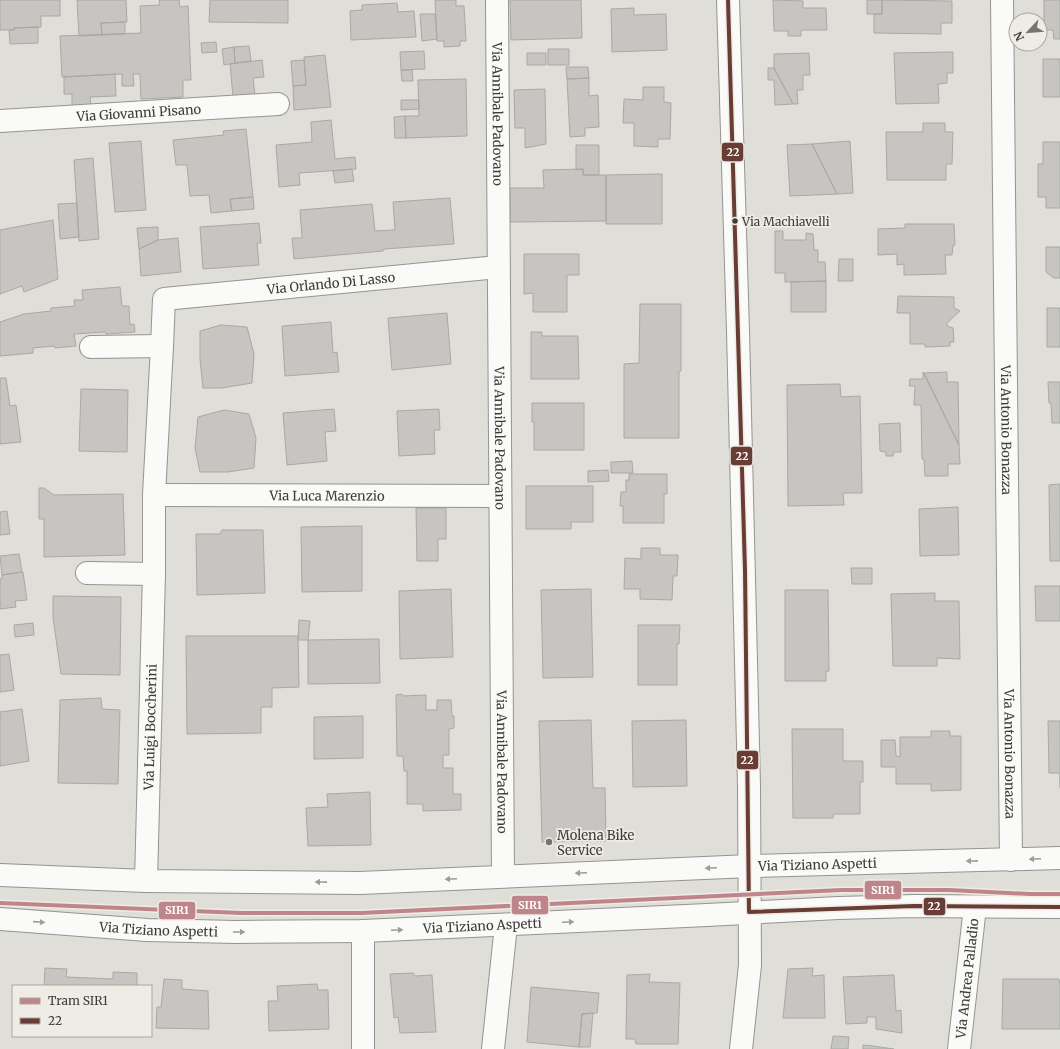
<svg xmlns="http://www.w3.org/2000/svg" width="1060" height="1049" font-family="Merriweather,serif">
<style>
.building{fill:#c6c5c1;stroke:#a9a8a4}
.lines{fill:none;stroke-linecap:round;stroke-linejoin:round}
.minor-casing{stroke:#949490;stroke-width:24}
.minor{stroke:#fafaf9;stroke-width:22}
.bus-1-casing{stroke:#eeece4;stroke-width:7}
.bus-1{stroke:#683d36;stroke-width:4}
.tram-1-casing{stroke:#eeece4;stroke-width:7}
.tram-1{stroke:#be868a;stroke-width:4}
.oneway{fill:#9c9c99}
.bus-dot{fill:#3d3d39;stroke:#eeece4;stroke-width:1.5}
.poi-dot{fill:#767571;stroke:#eeece4;stroke-width:1.5}
.labels{text-anchor:middle;dominant-baseline:central;stroke-width:3.5;stroke-linejoin:round;paint-order:stroke}
.bus-label{font-size:12px;fill:#3d3d39;stroke:#eeece4;text-anchor:start}
.street-label{font-size:13px;fill:#3d3d39;stroke:#eeece4}
.poi-label{font-size:13px;fill:#3d3d39;stroke:#eeece4;text-anchor:start}
.line-badge{stroke:#eeece4;stroke-width:1.5}
.badge-label{font-size:11px;text-anchor:middle;font-weight:bold;fill:#fff}
</style>
<rect width="100%" height="100%" fill="#dfded9"/>
<path class="building" d="M0,0H60V16H41V27L14,28V30H0Z
M77,0H126L127,22L101,23L102,35L79,36Z
M159,0H179L180,7L188,6L191,80H183V97L141,99L140,74H133L134,86H122V74L62,77L60,36L141,33L140,6L160,5Z
M210,0H288V23L209,22Z
M435,0H456V6H464L466,41H460V46L444,47V41H437Z
M510,0H581L582,38L511,40Z
M773,0L803,1V8H826L827,30H801V36H788V31H774Z
M867,0H882V14H867Z
M882,0L952,1V23H941V34L874,33V14H882Z
M1044,0H1060V39H1054L1053,30H1044Z
M397,3L398,12L414,11L416,37L351,40L350,11L362,10V5Z
M634,8V15L666,14L667,50L612,52L611,9Z
M420,14H435L437,39L422,41Z
M125,22V34L102,35L101,23Z
M38,27V43L10,44L9,30H14V28Z
M216,42L217,52L202,53L201,43Z
M249,46L251,61L235,63L234,47Z
M234,47L235,63L224,65L222,49Z
M548,49H569V65H548Z
M424,51L425,69L401,70L400,52Z
M953,52V73H947V83L938,84L939,103L896,104L894,53Z
M527,53H546V65H527Z
M809,53L810,75H803V90H797L798,104H793L774,68V54Z
M325,55L331,107L294,110L293,86L306,85L304,57Z
M1043,59H1060V97H1043Z
M262,60L264,77L253,78L255,95L233,97L230,64Z
M304,60L306,85L293,86L291,61Z
M566,67H588L589,78L567,79Z
M768,68H774L793,104L775,105L774,80H768Z
M401,70H412L413,81H402Z
M115,74L116,96L90,97L91,107H72V94H64V77Z
M589,78V96L598,95L599,127L585,128V136L570,137L567,79Z
M466,79L467,136L406,138L405,116H419L418,80Z
M643,87H664V102L671,103L670,139H658V147L634,146V123H623L624,99L643,100Z
M545,89L546,144L525,148V128H515L514,90Z
M401,100H419V109L401,110Z
M405,116L406,138H395L394,117Z
M331,120L335,159L355,157L356,169L299,173L300,185L279,187L276,145L312,142L311,122Z
M923,123H945V132H953L952,164H946V180H887L886,132H923Z
M246,129L253,197L230,199L232,211L211,213L209,195L190,196L187,165H176L173,140L224,135L223,131Z
M141,141L146,210L115,212L109,143Z
M850,141L853,193L837,194L812,144Z
M1043,142H1060V208H1046V197H1038V164H1043Z
M812,144L837,194L790,196L787,145Z
M576,145H599V175H583V169L576,170Z
M93,158L99,239L79,241L74,160Z
M352,169L354,181L335,183L333,171Z
M583,169V175H606V221L510,222V188H544L543,170Z
M662,174V224H606V175Z
M253,197L254,209L232,211L230,199Z
M450,198L454,244L384,249L383,251L294,259L292,238H302L300,210L372,204L375,231L395,230L393,202Z
M77,203L79,237L60,239L58,204Z
M53,220L58,279L24,292L22,286L0,294V230Z
M259,223L261,243H257L259,265L203,269L200,227Z
M905,224H954L955,245H953L952,255H945L946,274L904,275V264L897,265V254L878,255V229L905,228Z
M158,227V240L139,249L137,228Z
M775,231H783V240H806V233L813,234L814,250H818V262H825L826,281L785,282V273H775Z
M178,238L181,272L141,276L139,249L158,240Z
M1046,247H1060V278H1054L1046,272Z
M524,254H579V275H567V312H533V293L524,294Z
M839,259H853V281H838Z
M826,281V312H791V282Z
M120,287L122,306H129L130,325L134,324L135,332L106,334L105,332L74,334L76,346L55,348L54,346L33,348V353L0,356V322L24,314L51,311V308L75,306L74,300H83L82,290Z
M898,296L954,297V308L960,311L947,323V326L953,328L954,342H950V346L925,347V344H910V313H897Z
M640,304H681V371H679V438H624V364L639,363Z
M1047,308H1060V347H1047Z
M447,313L451,364L392,370L388,318Z
M331,322L333,353L337,352L339,372L285,376L282,326Z
M221,325L247,327L254,354L252,383L222,388H203L200,359V331Z
M531,332H542V336H578L579,379H531Z
M923,372L959,445L960,464H948V476H925L924,459H922L921,405H914L915,386H909L910,379H923Z
M947,372V382H958L959,445L924,373Z
M0,378H6L10,406L16,405L21,442L0,444Z
M1048,382H1060V423H1052L1051,403H1049Z
M840,384L841,397L860,396L862,493H843L844,505L788,506L787,385Z
M81,389L128,390L127,452L79,451Z
M532,403H584V450H534V422H532Z
M334,409L336,431L325,432L327,461L287,465L283,413Z
M439,409L440,430H434L435,454L399,456L397,411Z
M224,410L249,414L256,438L254,468L228,472H200L195,448L198,417Z
M900,423L901,452H894L893,456H886V452L880,451L879,424Z
M632,461L633,473H611V462Z
M608,470L609,481L588,482V471Z
M629,474H667V494H664V523H623V506H620L621,492H626V480H629Z
M1060,484V561H1050L1049,485Z
M526,486H593V522H571V529H526Z
M39,488H44L54,495L123,494L125,555L44,557V519H39Z
M958,507L959,555L920,556L919,509Z
M416,508H446V539H438V561H417Z
M7,511L10,534L0,535V512Z
M362,526V591L302,592L301,527Z
M222,530H263L265,593L197,595L196,534H220Z
M641,548H660V555H678L677,576H673L672,600L640,599V589H624L625,558L641,559Z
M19,554L22,572L2,575L0,556Z
M851,568H872V584H852Z
M23,572L27,600L15,601L16,607L0,609V579H2V575Z
M1035,586H1060V621H1036Z
M451,589L453,657L400,659L399,591Z
M591,589L593,677L543,678L541,590Z
M785,590H828L829,671H826V681H785Z
M935,593V601H959L960,659L937,658V666H893L891,594Z
M53,596L121,597L120,675L61,674L53,618Z
M299,620L310,621L308,640H298Z
M33,623L34,635L15,637L14,625Z
M638,625H680L679,644H677V685H638Z
M186,636H298L299,687L272,688V707H261V733L187,734Z
M379,639L380,683L308,684V640Z
M9,654L14,690L0,692V655Z
M402,694L403,696L426,695V710H437V700H451L452,716H454V728L449,729V755H443V768H453V794H461V810L423,811V804H407V771H404L403,756H397L396,695Z
M101,698L102,709L120,710L118,784L58,783L60,700Z
M22,709L29,761L0,766V712Z
M363,716V758L314,759V717Z
M591,720L593,788H605L606,841L542,842L539,721Z
M686,720L687,786L633,787L632,721Z
M1048,721H1060V788V773H1049Z
M792,729H843V761H863V782H860V814H833V818H793Z
M931,731H950V736H961V790L931,791V784H896V767H881V740H895L896,756L900,757V737H931Z
M370,792L371,845L308,846L306,808L328,807L327,794Z
M45,968L67,969L66,977L113,979V972L137,973V986H44Z
M813,968L812,976L824,975L825,1018H783L788,969Z
M413,973L415,976L432,975L436,1032L400,1033L398,1017L394,1018L390,974Z
M650,974L649,982L680,983L678,1044H636L635,1039H626L627,975Z
M894,975L896,1011L901,1010L902,1033L876,1029V1017H867V1023L846,1024L843,977Z
M164,979L182,980V989L208,991L209,1029L156,1028L157,1007H161Z
M1003,979H1059L1060,985V1029H1002Z
M317,984L318,990H328L329,1029L269,1031L268,1001H278L277,986Z
M531,987L599,993L597,1013L582,1014L579,1047L527,1042Z
M593,1013L590,1047H579L582,1014Z
M833,1036L849,1037L848,1049H831Z
M863,1045L873,1046L894,1049H863Z"/>
<g class="lines">
<g class="minor-casing">
<g id="minor">
<path id="s1" d="M497,0L503,876"/>
<path d="M728,0L738,331L749,786L750,965L741,1049"/>
<path id="s2" d="M1002,0L1011,860"/>
<path id="s3" d="M0,121L278,104"/>
<path d="M91,347L162,346"/>
<path id="s4" d="M154,495L500,496"/>
<path d="M87,573L154,574"/>
<path id="s5" d="M0,875L146,881L360,883L750,866L1060,858"/>
<path id="s6" d="M146,881L154,574V495L162,346L164,299L498,267"/>
<path id="s7" d="M0,919L147,930L236,932L363,931L707,915L838,908L914,906L1060,907"/>
<path d="M363,931V1049"/>
<path d="M493,1049L506,925"/>
<path id="s8" d="M959,1049L975,907"/>
</g>
</g>
<use href="#minor" class="minor"/>
<g class="bus-1-casing">
<path id="bus-1" d="M728,0L745,570L749,912
M749,912L914,906L1060,907"/>
</g>
<use href="#bus-1" class="bus-1"/>
<g class="tram-1-casing">
<path id="tram-1" d="M0,903L241,913H361L842,890H949L1030,894H1060"/>
</g>
<use href="#tram-1" class="tram-1"/>
</g>
<defs><path id="oneway-solid" d="M-6-.8H1V-3.2L6.5 0L1 3.2V.8H-6Z"/></defs>
<g class="oneway">
<use href="#oneway-solid" transform="translate(1035 859) rotate(178)"/>
<use href="#oneway-solid" transform="translate(972 861) rotate(179)"/>
<use href="#oneway-solid" transform="translate(711 868) rotate(177)"/>
<use href="#oneway-solid" transform="translate(581 873) rotate(178)"/>
<use href="#oneway-solid" transform="translate(451 879) rotate(177)"/>
<use href="#oneway-solid" transform="translate(321 882) rotate(-179)"/>
<use href="#oneway-solid" transform="translate(39 922) rotate(4)"/>
<use href="#oneway-solid" transform="translate(568 922) rotate(-3)"/>
<use href="#oneway-solid" transform="translate(397 930) rotate(-3)"/>
<use href="#oneway-solid" transform="translate(239 932)"/>
</g>
<circle class="bus-dot" cx="735" cy="221" r="3.5"/>
<circle class="poi-dot" cx="549" cy="842" r="4"/>
<g class="labels">
<g class="bus-label">
<text x="742" y="221">Via Machiavelli</text>
</g>
<g class="street-label">
<text stroke="none"><textPath href="#s3" startOffset="139">Via Giovanni Pisano</textPath></text>
<text stroke="none"><textPath href="#s1" startOffset="114">Via Annibale Padovano</textPath></text>
<text stroke="none"><textPath href="#s6" startOffset="750">Via Orlando Di Lasso</textPath></text>
<text stroke="none"><textPath href="#s2" startOffset="430">Via Antonio Bonazza</textPath></text>
<text stroke="none"><textPath href="#s1" startOffset="438">Via Annibale Padovano</textPath></text>
<text stroke="none"><textPath href="#s4" startOffset="173">Via Luca Marenzio</textPath></text>
<text stroke="none"><textPath href="#s6" startOffset="154">Via Luigi Boccherini</textPath></text>
<text stroke="none"><textPath href="#s2" startOffset="754">Via Antonio Bonazza</textPath></text>
<text stroke="none"><textPath href="#s1" startOffset="762">Via Annibale Padovano</textPath></text>
<text stroke="none"><textPath href="#s5" startOffset="818">Via Tiziano Aspetti</textPath></text>
<text stroke="none"><textPath href="#s7" startOffset="483">Via Tiziano Aspetti</textPath></text>
<text stroke="none"><textPath href="#s7" startOffset="159">Via Tiziano Aspetti</textPath></text>
<text stroke="none"><textPath href="#s8" startOffset="71">Via Andrea Palladio</textPath></text>
</g>
<g class="poi-label">
<text x="557" y="835">Molena Bike<tspan x="557" dy="15">Service</tspan></text>
</g>
</g>
<g class="line-badge">
<rect x="721" y="142" width="23" height="20" rx="4" fill="#683d36"/>
<rect x="730" y="446" width="23" height="20" rx="4" fill="#683d36"/>
<rect x="736" y="750" width="23" height="20" rx="4" fill="#683d36"/>
<rect x="864" y="880" width="38" height="20" rx="4" fill="#be868a"/>
<rect x="511" y="895" width="38" height="20" rx="4" fill="#be868a"/>
<rect x="923" y="897" width="23" height="19" rx="4" fill="#683d36"/>
<rect x="158" y="901" width="38" height="19" rx="4" fill="#be868a"/>
</g>
<g class="badge-label">
<text x="733" y="156">22</text>
<text x="742" y="460">22</text>
<text x="747" y="764">22</text>
<text x="883" y="894">SIR1</text>
<text x="530" y="909">SIR1</text>
<text x="934" y="910">22</text>
<text x="177" y="914">SIR1</text>
</g>
<rect x="12" y="985" width="140" height="52" fill="#eeece4" stroke="#a7a6a0"/>
<rect x="20" y="998" width="20" height="6" fill="#be868a" stroke="#a7a6a0"/>
<text x="48" y="1005" font-size="12" fill="#3d3d39">Tram SIR1</text>
<rect x="20" y="1018" width="20" height="6" fill="#683d36" stroke="#a7a6a0"/>
<text x="48" y="1025" font-size="12" fill="#3d3d39">22</text>
<g transform="translate(1028 32) rotate(244)"><circle r="19" fill="#eeece4" stroke="#a7a6a0"/>
<path d="M0-3L7 15L0 10L-7 15Z" fill="#767571"/>
<text y="-6" font-size="11" font-weight="bold" text-anchor="middle" fill="#3d3d39">N</text>
</g>
</svg>
